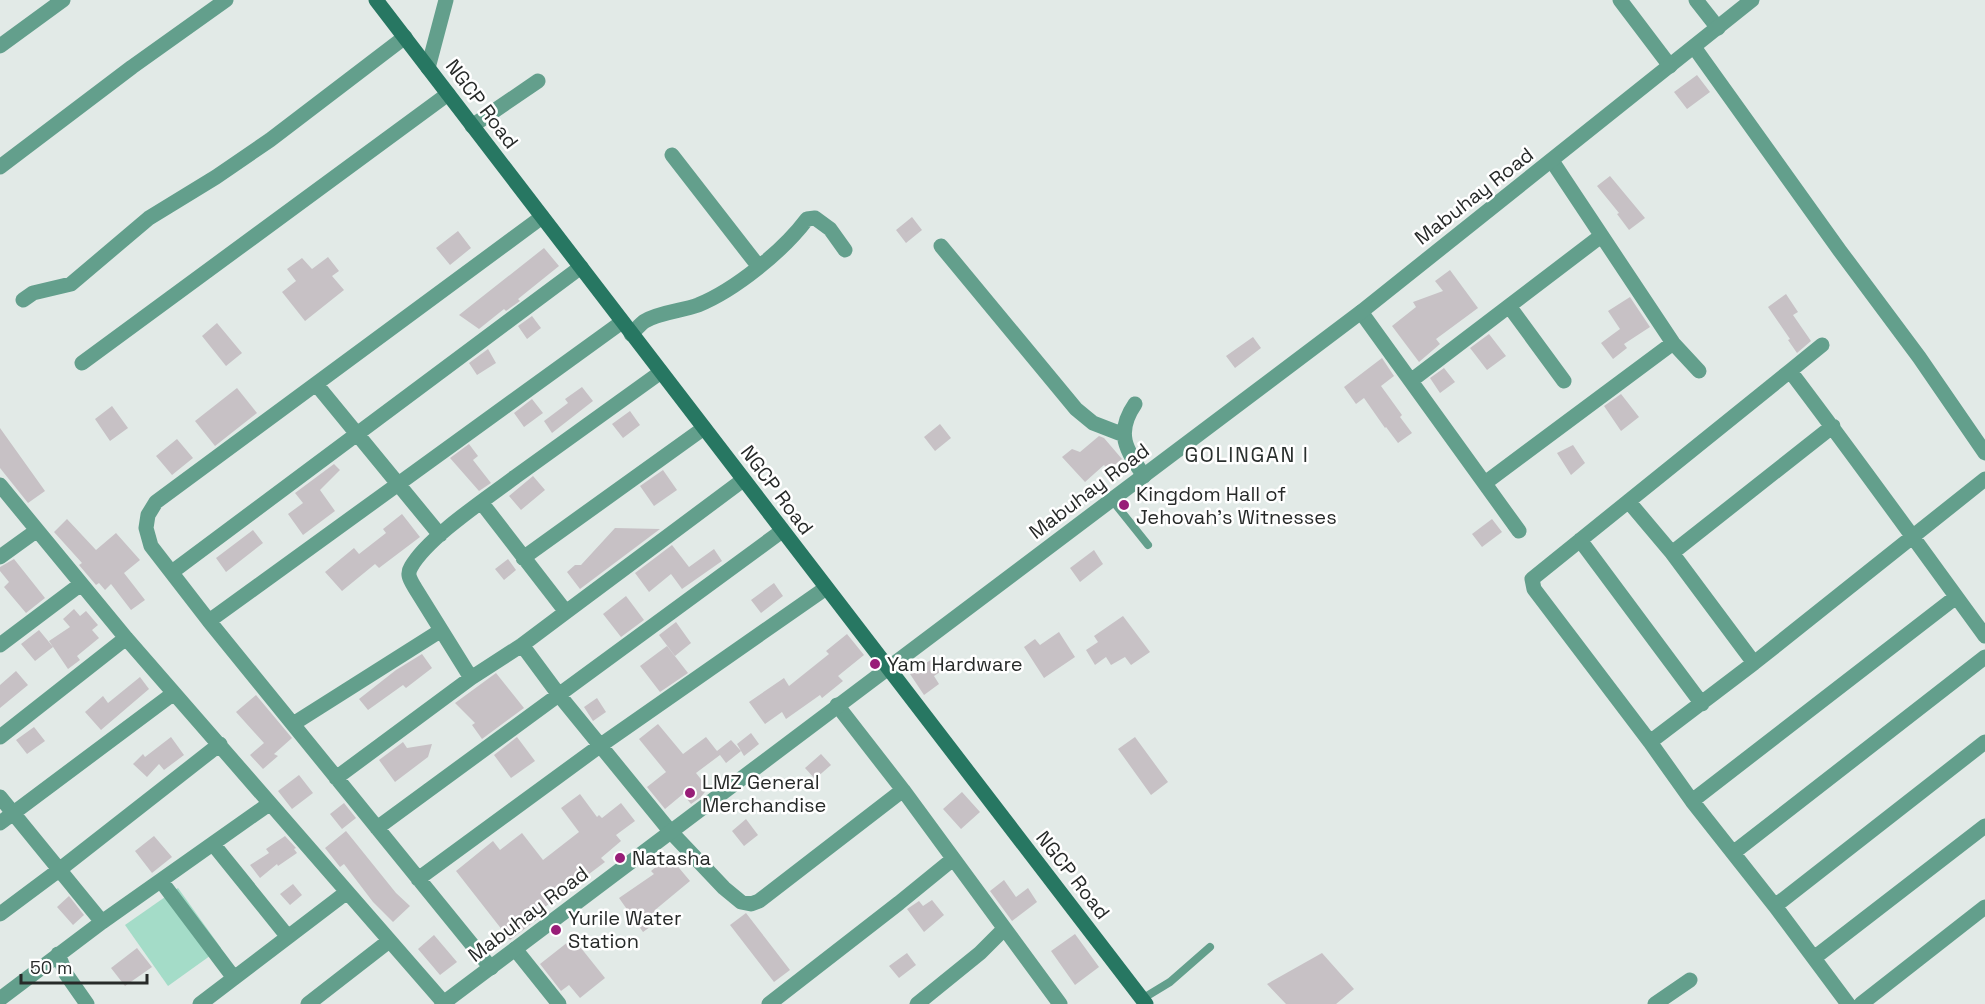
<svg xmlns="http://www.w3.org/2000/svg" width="1985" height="1004" font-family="'Space Grotesk',sans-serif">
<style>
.green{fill:#a4dcc8}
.building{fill:#c7c1c5}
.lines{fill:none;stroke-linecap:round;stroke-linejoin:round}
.service{stroke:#639f8c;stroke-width:8}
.minor{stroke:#639f8c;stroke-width:15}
.tertiary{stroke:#639f8c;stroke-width:15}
.secondary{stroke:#277762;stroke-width:15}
.poi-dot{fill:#981e78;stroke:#fff;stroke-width:2}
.labels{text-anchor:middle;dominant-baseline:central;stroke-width:5;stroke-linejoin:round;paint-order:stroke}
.street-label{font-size:20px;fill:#272a29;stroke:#fff}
.poi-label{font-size:20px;fill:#272a29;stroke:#fff;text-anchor:start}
.neighbourhood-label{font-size:21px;letter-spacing:1.5px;fill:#2a302e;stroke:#fff}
</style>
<rect width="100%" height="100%" fill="#e2eae7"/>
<path class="green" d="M178,888L221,948L168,986L125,925Z"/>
<path class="building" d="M1697,75L1710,92L1687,109L1674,92Z
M1610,176L1645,218L1629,230L1617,214L1619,213L1597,186Z
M912,217L922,230L906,243L896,230Z
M458,231L471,248L450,265L436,248Z
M544,248L559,266L518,299L520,301L506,311L504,309L479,329L459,315Z
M328,257L339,271L332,276L344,290L305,321L282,292L296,281L287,269L302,258L312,269Z
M1450,270L1478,308L1436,339L1440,344L1419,362L1392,326L1416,307L1413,302L1443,291L1435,281Z
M1786,294L1798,312L1793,315L1811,341L1797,353L1788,340L1790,339L1768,307Z
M1630,297L1650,327L1624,344L1627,348L1613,359L1601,343L1620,329L1608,311Z
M532,316L541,328L527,339L518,326Z
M217,323L242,353L226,366L202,336Z
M1489,334L1506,356L1487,370L1470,348Z
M1253,337L1261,348L1235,368L1226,356Z
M488,349L496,363L477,375L469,363Z
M1382,358L1394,376L1381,386L1402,415L1400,417L1412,433L1398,443L1386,427L1385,428L1364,398L1356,404L1344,387Z
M1444,368L1455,382L1440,393L1430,378Z
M582,387L593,401L552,433L544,421L568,403L565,399Z
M237,388L257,413L215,446L195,421Z
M1621,394L1639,417L1621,431L1604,406Z
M532,399L543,413L524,427L514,413Z
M112,406L128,428L110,441L95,419Z
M630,411L640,425L623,438L612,424Z
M940,424L951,438L935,451L924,437Z
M0,428L45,491L28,503L0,468Z
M1099,436L1104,438L1122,459L1108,470L1104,465L1085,482L1062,457L1072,449L1080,452Z
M177,439L193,458L172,475L156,456Z
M469,444L478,456L473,460L491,483L479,491L450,458Z
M1573,445L1585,463L1571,475L1557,453Z
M334,464L340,470L320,490L335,511L303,535L288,514L303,503L295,493Z
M663,470L677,490L654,506L640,486Z
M533,476L545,490L521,510L509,496Z
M402,514L420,537L379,568L375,564L342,591L325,572L354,548L359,554L386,533L383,529Z
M67,519L96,550L116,533L140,560L124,573L145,600L131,610L111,584L105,590L99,583L96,585L79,565L82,563L54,532Z
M1492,519L1502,532L1482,547L1472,534Z
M615,528L660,529L580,589L567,572L575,565H581Z
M253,530L263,543L226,572L216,558Z
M672,545L689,567L714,549L722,561L682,589L671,574L649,592L635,573Z
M1094,550L1103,564L1080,582L1070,568Z
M14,559L45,598L26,613L4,587L9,582L0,571V567Z
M508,559L516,570L504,580L495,569Z
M774,583L783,596L761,613L751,600Z
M626,596L644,620L621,637L603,614Z
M74,609L80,616L86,611L98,625L92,630L99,638L77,656L80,660L68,669L49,641L70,627L63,619Z
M1123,616L1150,652L1131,665L1125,657L1111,665L1106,657L1095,665L1086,650L1098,642L1094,636Z
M676,622L691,643L675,656L659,635Z
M39,630L53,647L35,661L21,644Z
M1059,632L1075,657L1044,678L1024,647L1035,639L1040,645Z
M847,634L864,655L838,676L843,681L822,698L820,695L786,719L782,712L765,724L749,702L784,678L789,686L829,654L826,651Z
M667,646L688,673L660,692L640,666Z
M422,654L432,668L406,688L403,685L368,710L359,699L396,670Z
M932,659L940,672L934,676L939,684L924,695L910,674Z
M16,671L28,685L0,708V685Z
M496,673L524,708L482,739L472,725L475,723L455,703Z
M140,677L149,689L101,730L85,712L103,696L108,703Z
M256,695L292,738L274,754L278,756L263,769L250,755L264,743L236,712Z
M597,698L606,712L593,721L584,707Z
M658,724L683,754L706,737L717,751L731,740L741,751L726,763L720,755L696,773L708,788L701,797L691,804L683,794L665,809L647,787L666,772L639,739Z
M34,727L45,741L27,754L16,740Z
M751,733L759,744L744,756L737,744Z
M171,737L184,755L164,770L159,764L147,777L133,764L143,754L145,757Z
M517,737L535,761L511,778L494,755Z
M1135,737L1168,782L1151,795L1118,749Z
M403,742L407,748L432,744L428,757L395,782L379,760Z
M821,754L831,765L815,779L805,768Z
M299,775L313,793L292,809L278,791Z
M962,792L980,812L961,829L943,809Z
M580,794L597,817L599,815L602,818L621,803L635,821L616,835L621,841L601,858L605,862L545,907L548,911L510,940L456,871L493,841L500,850L522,833L543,860L579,832L561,808Z
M344,803L356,818L342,829L330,814Z
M746,819L758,835L744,846L732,831Z
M346,831L396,893L410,906L393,922L373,902L344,864L340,867L325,848Z
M154,836L172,857L152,873L135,851Z
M285,836L296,848L294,849L297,853L278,866L277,864L260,878L250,865L269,853L266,849Z
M669,856L690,881L655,910L661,919L643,932L619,898L654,874L651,871Z
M1004,880L1016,897L1028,888L1037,902L1012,921L990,891Z
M293,884L302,895L290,905L280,894Z
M69,896L84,915L73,925L57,907Z
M932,900L944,915L924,932L907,909L919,901L923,906Z
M746,913L790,970L774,982L730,925Z
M1075,934L1099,967L1075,985L1051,951Z
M434,935L457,962L440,975L418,949Z
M573,938L605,978L580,998L569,985L561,991L540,964Z
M137,948L152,967L125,986L111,968Z
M907,953L916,965L899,978L889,966Z
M1322,953L1354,989L1336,1004H1286L1267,984Z"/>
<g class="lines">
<path class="service" d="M1112,500L1148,545
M1142,999L1170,982L1210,947"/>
<path class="minor" d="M1620,0L1670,66
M1696,0L1718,28
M0,46L63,0
M1694,47L1840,251L1919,357L1985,453
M428,68L446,0
M472,126L538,81
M672,155L759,267
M1552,161L1673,343L1699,371
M0,167L132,67L226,0
M941,246L1076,409L1093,423L1124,435
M23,300L33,293L71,284L149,218L216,177L270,140L405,37
M1509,306L1564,381
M1361,312L1519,531
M631,334C636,330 640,324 645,321C660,312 682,311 698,305C735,290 783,251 807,219L815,218L830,229L845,250
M82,363L448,94
M1790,371L1822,345
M1412,380L1601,236
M316,384L440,535
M1135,404C1115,433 1126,450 1144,476
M1485,483L1673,343
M0,485L126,638L444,1003
M481,502L566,612
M1629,502L1672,553L1754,663
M1580,540L1702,704
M1672,553L1833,426
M0,557L36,531
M523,558L704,428
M172,572L581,267
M209,621C347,522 484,421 622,322
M0,645L81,584
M522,645L559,695L670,831L724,888L741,902L751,904L759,901L903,790
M471,678L415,588C411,581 406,575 411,567C428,537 486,499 515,477C564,442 612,407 661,372
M837,705L903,790L1060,1004
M293,724L440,631
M0,737L126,638
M1650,742L1754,663L1985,479
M336,778L471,678L522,645L566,612L743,480
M0,797L102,922
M1692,801L1956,597
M0,823L174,693
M377,828L782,531
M213,844L288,937
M1733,853L1985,657
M418,879L601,745L826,588
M161,881L234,978
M1775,906L1985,742
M0,914L59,870L220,744
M515,949L559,1004
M58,954L66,974L87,1004
M1814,958L1985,826
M491,968L209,621L151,546L146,528L148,515L156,502L542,217
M0,999L102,922L269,804
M200,1004L347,892
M308,1004L389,941
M769,1004L899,903L953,859
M917,1004L980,953L1004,929
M1655,1004L1690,980
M1848,1004L1775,906L1692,801L1650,742L1534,589L1532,579L1790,371C1856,458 1920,547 1985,636
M1861,1004L1985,907"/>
<path class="tertiary" d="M442,1004L1361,312L1752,0"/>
<path class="secondary" d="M376,0L1146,1004"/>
</g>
<g class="poi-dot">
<circle cx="1124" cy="505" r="6"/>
<circle cx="875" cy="664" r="6"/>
<circle cx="690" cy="793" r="6"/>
<circle cx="620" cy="858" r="6"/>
<circle cx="556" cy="930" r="6"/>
</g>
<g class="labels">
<g class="street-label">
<text transform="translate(482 104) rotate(53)">NGCP Road</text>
<text transform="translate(1474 196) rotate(-38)">Mabuhay Road</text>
<text transform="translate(777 490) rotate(53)">NGCP Road</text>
<text transform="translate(1089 491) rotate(-37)">Mabuhay Road</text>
<text transform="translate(1073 875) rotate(52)">NGCP Road</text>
<text transform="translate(528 914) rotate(-37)">Mabuhay Road</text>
</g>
<g class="poi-label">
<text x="1136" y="494">Kingdom Hall of<tspan x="1136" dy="23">Jehovah's Witnesses</tspan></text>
<text x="887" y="664">Yam Hardware</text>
<text x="702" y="782">LMZ General<tspan x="702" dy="23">Merchandise</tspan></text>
<text x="632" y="858">Natasha</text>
<text x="568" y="918">Yurile Water<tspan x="568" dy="23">Station</tspan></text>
</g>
<g class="neighbourhood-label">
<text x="1247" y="454">GOLINGAN I</text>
</g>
</g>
<path d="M21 974v9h126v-9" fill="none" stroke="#272a29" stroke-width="3"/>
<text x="30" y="974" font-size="18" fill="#272a29" stroke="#ffffff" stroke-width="4.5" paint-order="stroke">50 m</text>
</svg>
